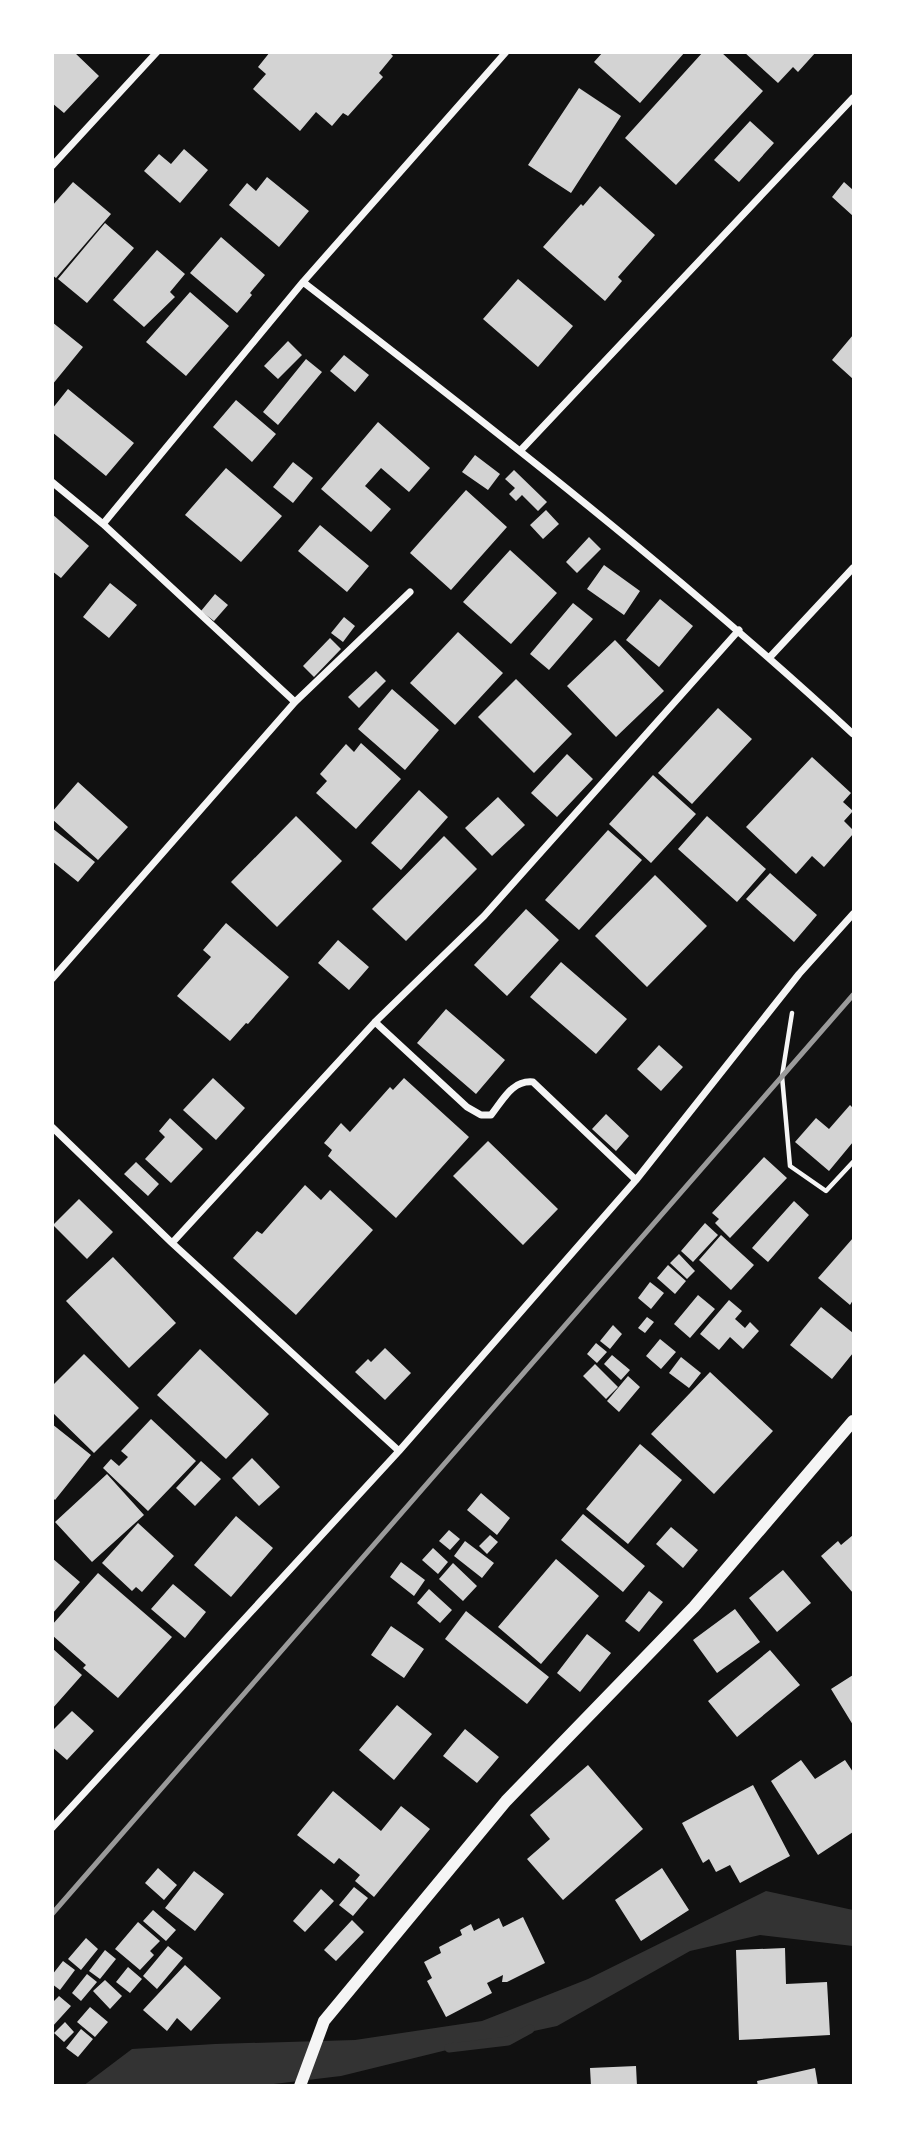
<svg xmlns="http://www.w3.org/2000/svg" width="906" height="2138" font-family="'Exo 2',sans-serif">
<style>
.water{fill:#333}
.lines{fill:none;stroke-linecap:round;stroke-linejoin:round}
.stream{stroke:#333;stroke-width:9}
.building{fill:#d3d3d3}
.path{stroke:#f5f5f5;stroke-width:4.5}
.minor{stroke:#f5f5f5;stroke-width:7}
.tertiary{stroke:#f5f5f5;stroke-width:12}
.rail{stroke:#9a9a9a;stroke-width:5}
</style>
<rect width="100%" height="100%" fill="#111"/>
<path class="water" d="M766,1891L853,1910V1946L760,1935L690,1951L557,2026L455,2048L341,2076L257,2086H83L132,2049L215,2044L355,2040L482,2021L588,1979Z"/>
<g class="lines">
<path class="stream" d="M449,2048L508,2041L530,2029"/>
</g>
<path class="building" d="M52,52H74L99,76L64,113L52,103Z
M270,52H389L393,56L379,73L383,77L348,116L343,113L332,126L316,112L300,131L253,89L266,74L258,67Z
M603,52H685L640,103L594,62Z
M703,52H721L763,91L676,185L625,138Z
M744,52H816L798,72L793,67L778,83Z
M579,88L621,116L571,193L528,165Z
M750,121L774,143L739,182L714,160Z
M184,149L208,170L180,203L144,171L159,154L171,164Z
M267,177L309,211L279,247L229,205L247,183L256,191Z
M73,182L111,214L56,278L52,275V206Z
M844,182L853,190V216L832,197Z
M600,186L655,235L618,277L622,281L605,301L543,247L581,204L583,206Z
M105,223L134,248L87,303L58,279Z
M221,237L265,275L250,293L252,295L237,313L190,273Z
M157,250L185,274L170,292L175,297L144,327L113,300Z
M518,279L573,326L538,367L483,319Z
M190,292L229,326L186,376L146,342Z
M52,322L83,347L52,385Z
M853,335V379L832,360Z
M288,341L302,355L278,379L264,366Z
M344,355L369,375L355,392L330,371Z
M306,359L322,372L278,425L263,412Z
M68,389L134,443L106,476L52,432V409Z
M236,400L276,434L252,462L213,427Z
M378,422L430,468L409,492L381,468L365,486L391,509L371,532L321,489Z
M475,455L500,474L488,490L462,472Z
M293,462L313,478L293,503L273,487Z
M226,468L282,516L241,562L185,515Z
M514,470L547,502L538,511L522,495L516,501L509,494L515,488L505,479Z
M466,490L507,527L451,590L410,553Z
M546,510L559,524L543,539L530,525Z
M52,514L89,546L61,578L52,571Z
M320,525L369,566L347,592L298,551Z
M589,537L601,549L577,573L566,562Z
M510,550L557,593L511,644L463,602Z
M604,565L640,591L624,615L587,589Z
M110,583L137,605L109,638L83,617Z
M215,594L228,605L214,621L201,611Z
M660,599L693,626L659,667L626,640Z
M573,603L593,619L549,670L530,654Z
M344,617L355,626L343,642L331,633Z
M458,632L503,673L455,725L410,683Z
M330,638L341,649L314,677L303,666Z
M615,640L664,691L616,737L567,686Z
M376,671L386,681L359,708L348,697Z
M516,679L572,734L534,773L478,717Z
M392,689L439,730L405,770L358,729Z
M718,708L752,739L692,804L658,773Z
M361,743L401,779L356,829L316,793L327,781L320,774L346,744L354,752Z
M567,754L593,779L557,817L531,793Z
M812,757L851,793L843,802L853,811L844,821L853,830V834L824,867L812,856L796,874L746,827Z
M653,775L696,814L651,863L609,824Z
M78,782L128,827L98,860L52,819V812Z
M419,790L448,817L401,870L371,843Z
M498,797L525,825L492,856L465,828Z
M296,816L342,861L277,927L231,882Z
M707,816L766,869L737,902L678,849Z
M52,828L95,862L78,882L52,861Z
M608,830L642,860L579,930L545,900Z
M444,836L477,869L406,941L372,909Z
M770,873L817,915L794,942L746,899Z
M655,875L707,926L647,987L595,936Z
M526,909L559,940L507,996L474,965Z
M226,923L289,977L248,1024L246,1023L230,1041L177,996L211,957L203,950Z
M338,940L369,967L349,990L318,963Z
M561,962L627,1019L596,1054L530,997Z
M446,1009L505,1060L476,1094L417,1043Z
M659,1045L683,1067L661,1091L637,1069Z
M213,1078L245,1108L216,1140L183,1110Z
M404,1078L469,1137L396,1218L328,1156L332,1150L324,1143L341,1123L350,1132L390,1087L393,1090Z
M850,1105L853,1108V1142L829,1171L795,1142L816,1118L829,1129Z
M606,1114L629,1136L616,1151L592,1129Z
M170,1118L203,1149L171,1183L145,1159L165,1137L159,1131Z
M488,1141L558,1209L523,1245L453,1176Z
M764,1157L787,1178L730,1238L715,1223L719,1219L712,1213Z
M136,1162L159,1184L148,1196L124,1174Z
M305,1185L321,1200L330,1190L373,1230L296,1315L233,1258L257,1231L262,1234Z
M79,1199L113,1232L87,1259L53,1225Z
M794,1201L809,1215L768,1262L752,1248Z
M705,1223L718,1235L693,1262L681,1251Z
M721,1235L754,1265L731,1290L699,1260Z
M853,1238V1300L850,1305L818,1278Z
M679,1254L695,1271L687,1279L670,1263Z
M113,1257L176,1323L129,1368L66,1301Z
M668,1265L686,1281L675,1294L657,1278Z
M650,1282L664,1293L651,1309L638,1298Z
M698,1295L715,1309L690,1338L674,1324Z
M729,1300L742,1311L735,1319L745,1328L750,1322L759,1331L743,1349L730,1337L719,1350L700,1334Z
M821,1307L853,1333V1353L832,1379L790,1345Z
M647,1317L654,1322L645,1333L638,1328Z
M613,1325L622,1334L610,1349L600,1341Z
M660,1339L676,1352L661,1369L646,1356Z
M596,1343L607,1352L597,1363L587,1354Z
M385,1348L411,1373L385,1400L355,1372L368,1359L371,1362Z
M200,1349L269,1414L226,1459L157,1395Z
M84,1354L139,1408L94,1453L52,1412V1386Z
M612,1355L630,1370L621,1380L604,1364Z
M681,1357L701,1373L689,1388L669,1373Z
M595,1364L618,1387L606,1399L583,1376Z
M710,1372L773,1431L714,1494L651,1434Z
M628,1376L640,1387L619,1412L607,1401Z
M151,1419L196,1461L148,1511L103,1468L111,1459L119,1466L128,1457L121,1451Z
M52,1424L91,1455L55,1500L52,1497Z
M640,1444L682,1480L628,1544L586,1509Z
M252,1458L280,1487L259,1506L232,1478Z
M201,1461L221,1479L195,1506L176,1488Z
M107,1474L144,1515L92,1562L55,1522Z
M481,1493L510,1518L497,1535L467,1510Z
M583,1514L645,1566L623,1592L561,1540Z
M236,1516L273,1548L231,1597L194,1565Z
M138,1523L174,1556L142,1592L136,1587L132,1591L102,1563Z
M671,1527L698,1550L683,1568L656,1544Z
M449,1530L460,1539L450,1550L439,1541Z
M490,1535L498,1542L487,1554L479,1546Z
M853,1535V1593L821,1556L838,1541L841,1545Z
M465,1541L494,1563L482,1578L454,1556Z
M433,1548L448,1562L438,1574L422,1560Z
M52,1558L80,1582L52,1614Z
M556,1559L599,1596L541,1664L498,1627Z
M401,1562L425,1580L414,1596L390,1577Z
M453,1563L477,1586L463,1601L439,1579Z
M783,1570L811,1603L777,1632L749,1598Z
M98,1573L172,1637L118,1698L83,1668L86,1665L52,1635V1625Z
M173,1584L206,1612L185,1638L151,1609Z
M429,1589L452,1610L440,1623L417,1603Z
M649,1591L663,1602L639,1632L625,1621Z
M735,1609L760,1642L717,1673L693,1640Z
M466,1611L549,1677L527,1704L445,1639Z
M391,1626L424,1649L404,1678L371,1655Z
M587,1634L611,1653L580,1692L557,1673Z
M52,1648L82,1675L52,1709Z
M770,1650L800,1685L737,1737L708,1701Z
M853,1675V1725L831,1689Z
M397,1705L432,1734L394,1780L359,1750Z
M72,1711L94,1731L67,1760L52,1747V1731Z
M465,1729L499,1757L477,1783L443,1756Z
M801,1760L815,1779L845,1760L853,1772V1832L818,1855L771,1781Z
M588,1765L643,1829L563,1900L527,1859L550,1839L530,1815Z
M753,1785L790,1856L740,1883L730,1865L716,1872L709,1859L703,1863L682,1823Z
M333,1791L381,1831L401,1806L430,1829L374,1897L355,1881L360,1875L339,1858L334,1864L297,1835Z
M158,1868L177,1885L164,1900L145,1883Z
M662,1868L689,1910L641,1941L615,1900Z
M194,1871L224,1894L195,1931L165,1908Z
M354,1887L368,1898L353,1916L339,1905Z
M321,1889L334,1901L305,1932L293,1921Z
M153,1910L176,1930L166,1941L143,1921Z
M523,1917L545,1963L507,1982H502L503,1975L487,1983L492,1993L446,2017L427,1981L432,1978L424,1962L441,1953L439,1947L462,1935L460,1930L471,1924L474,1931L499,1918L503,1927Z
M352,1920L364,1932L336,1961L324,1950Z
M138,1922L160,1941L150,1951L154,1955L140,1970L115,1949Z
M86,1938L98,1949L81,1970L68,1959Z
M168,1946L183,1958L157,1989L143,1976Z
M785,1948L786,1984L827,1982L830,2035L739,2040L736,1950Z
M105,1950L116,1959L100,1979L89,1971Z
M63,1961L75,1970L60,1990L52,1984V1975Z
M185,1965L221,1998L191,2031L177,2018L167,2031L143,2010Z
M128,1967L142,1979L130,1993L116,1982Z
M87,1974L97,1982L81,2001L72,1993Z
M105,1980L122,1996L110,2009L93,1991Z
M59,1996L71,2006L52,2027V2003Z
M90,2007L108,2022L95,2037L77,2022Z
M65,2022L74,2032L64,2042L54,2033Z
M81,2029L93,2039L78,2057L66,2048Z
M636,2066L637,2086H591L590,2068Z
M815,2068L818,2086H758L757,2081Z"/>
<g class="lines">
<path class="path" d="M792,1013L782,1076L790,1166L826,1191L853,1162"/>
<path class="minor" d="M52,166L157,52
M303,282C491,427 679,573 853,734
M521,450L853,98
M52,482L103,524L295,702
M103,524L303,282L506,52
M770,657L853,568
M52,979L295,702L410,592
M375,1022L467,1107L481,1115H491C503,1100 512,1080 533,1082L636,1180
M52,1127L172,1243L399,1451
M172,1243L375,1022L484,916L739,630
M52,1828L399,1451L636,1180L799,974L853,914"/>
<path class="tertiary" d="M300,2086L324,2021L506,1801L694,1607L853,1421"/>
<path class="rail" d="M52,1914L853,995"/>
</g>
<rect width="906" height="2138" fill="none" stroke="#ffffff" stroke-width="108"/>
</svg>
